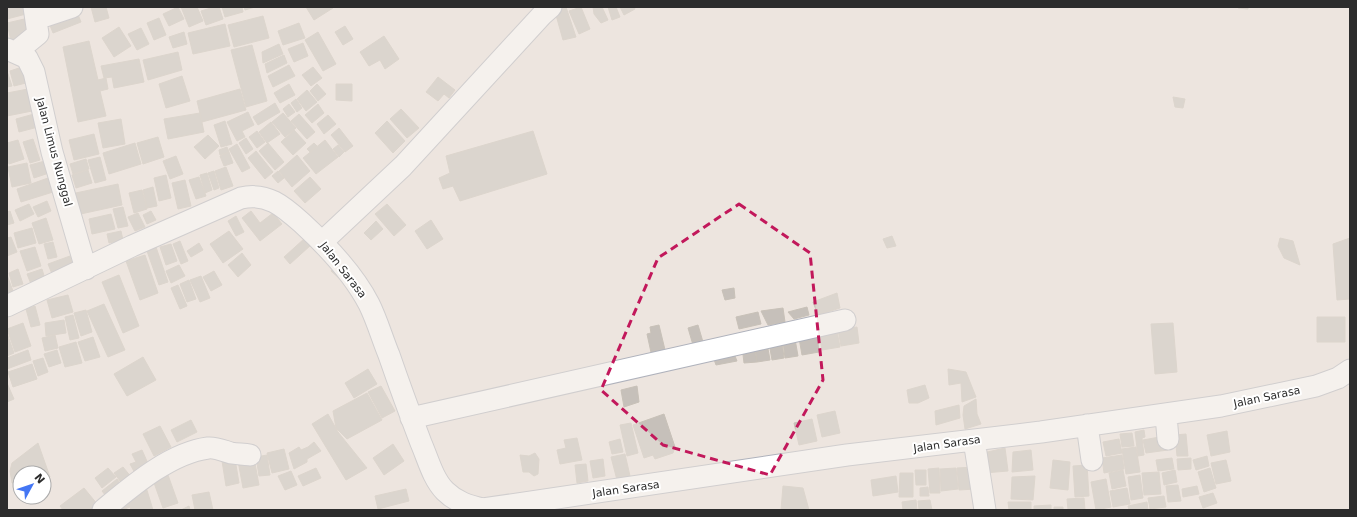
<svg xmlns="http://www.w3.org/2000/svg" width="1357" height="517" font-family="'DejaVu Sans',sans-serif">
<style>
.building{fill:#c6c0ba;stroke:#c8c1b8}
.lines{fill:none;stroke-linecap:round;stroke-linejoin:round}
.minor-casing{stroke:#afb2bc;stroke-width:23}
.minor{stroke:#fff;stroke-width:21}
.marked{fill:none;stroke:#c2185b;stroke-width:3;stroke-dasharray:8 5;stroke-linejoin:round}
.labels{text-anchor:middle;dominant-baseline:central;stroke-width:4;stroke-linejoin:round;paint-order:stroke}
.street-label{font-size:11px;fill:#2c2c2c;stroke:#fff}
</style>
<rect width="100%" height="100%" fill="#ede5df"/>
<path class="building" d="M7,7H29L30,13L7,19Z
M75,7L81,22L53,33L47,18Z
M91,7H106L109,18L95,22Z
M178,7L184,19L169,26L163,14Z
M181,7H197L203,21L189,27Z
M214,7H219L223,19L206,25L201,11Z
M222,7H242L243,12L225,17Z
M244,7H255L245,10Z
M306,7H332L333,8L314,20Z
M566,7L576,37L563,40L554,8Z
M581,7L590,29L579,34L569,11Z
M593,7H602L608,20L601,23L594,14Z
M608,7H616L620,17L612,20Z
M620,7H634L635,9L624,15Z
M1237,7H1248V9L1238,8Z
M263,16L269,38L234,47L228,25Z
M33,17L37,34L11,41L7,23Z
M159,18L166,35L154,40L147,23Z
M299,23L305,38L283,45L278,31Z
M225,24L230,46L193,54L188,33Z
M345,26L353,39L343,45L335,32Z
M119,27L131,46L114,57L102,38Z
M141,28L149,44L137,50L128,34Z
M184,32L187,44L173,48L169,37Z
M318,32L336,64L323,71L305,40Z
M384,36L399,59L385,69L380,60L369,66L360,52Z
M89,41L98,80L106,78L108,89L100,91L106,116L78,122L63,47Z
M303,43L308,56L294,62L288,49Z
M279,44L283,54L263,63L262,52Z
M252,45L267,101L246,107L231,50Z
M178,52L182,70L148,80L143,60Z
M284,55L287,63L267,73L265,64Z
M139,59L144,82L114,88L112,77L104,78L101,66Z
M289,65L295,76L273,87L268,76Z
M22,67L26,83L14,86L10,71Z
M313,67L322,78L311,86L302,75Z
M7,71L12,86L7,87Z
M182,76L190,101L166,108L159,84Z
M438,77L455,90L449,98L444,94L438,101L426,92Z
M289,84L295,95L280,103L274,93Z
M317,84L326,94L318,101L310,91Z
M336,84H352V101L336,100Z
M28,89L32,111L7,116V93Z
M240,89L246,110L202,122L197,101Z
M307,90L317,102L306,111L297,99Z
M1173,97L1185,99L1183,108L1175,107Z
M296,99L302,108L297,112L291,103Z
M275,103L280,112L258,125L253,117Z
M289,104L295,112L288,117L283,109Z
M318,104L324,113L312,123L305,115Z
M401,109L419,128L407,138L390,119Z
M248,112L254,125L242,131L245,137L237,141L227,122Z
M200,113L204,132L168,139L164,119Z
M283,113L296,128L285,137L272,122Z
M34,114L38,127L19,132L16,119Z
M299,114L315,132L307,139L291,121Z
M328,115L336,124L324,134L317,124Z
M121,119L125,144L103,148L98,123Z
M225,121L232,144L221,147L214,125Z
M387,121L405,141L393,153L375,133Z
M271,122L280,134L267,143L259,132Z
M339,128L353,146L345,152L331,135Z
M294,130L306,143L293,155L281,142Z
M257,131L265,142L257,148L249,137Z
M533,131L547,174L460,201L453,186L443,189L439,178L450,173L446,156Z
M94,134L99,154L74,160L69,140Z
M208,135L219,146L205,159L194,147Z
M158,137L164,157L143,164L137,143Z
M246,138L253,149L246,154L239,143Z
M33,139L40,160L30,163L23,142Z
M18,140L24,159L9,164L7,157V143Z
M325,140L338,157L316,174L303,158Z
M135,143L141,164L109,174L103,153Z
M268,143L284,162L275,170L259,151Z
M314,143L317,146L310,152L307,149Z
M237,144L250,168L242,172L229,149Z
M338,145L344,152L339,157L333,149Z
M227,147L229,152L220,155L219,150Z
M256,151L273,172L265,179L248,158Z
M229,152L233,163L224,166L220,156Z
M297,155L310,171L292,187L279,171Z
M176,156L183,174L170,179L163,161Z
M100,157L106,180L95,183L88,160Z
M86,159L89,169L73,174L70,164Z
M45,161L49,173L34,178L30,165Z
M27,163L31,183L12,187L8,167Z
M226,167L233,186L221,190L215,171Z
M88,170L92,183L76,188L72,175Z
M214,171L219,188L214,190L208,173Z
M278,171L284,178L278,183L272,176Z
M207,173L212,190L205,193L200,175Z
M166,175L171,198L159,201L154,178Z
M199,177L206,196L196,199L189,180Z
M310,177L321,189L305,203L294,191Z
M48,178L53,192L21,202L17,189Z
M185,180L191,206L178,209L172,183Z
M118,184L122,205L76,215L71,194Z
M153,187L157,206L147,208L143,190Z
M142,190L147,209L134,213L129,193Z
M47,201L51,211L38,217L33,207Z
M29,204L34,214L20,221L15,210Z
M387,204L406,225L394,236L375,214Z
M123,207L128,226L118,228L113,209Z
M10,211L14,223L7,225V212Z
M151,211L156,220L147,224L143,215Z
M251,211L260,223L273,213L282,224L260,241L242,218Z
M138,213L145,227L135,231L128,217Z
M111,214L115,229L92,234L89,219Z
M236,216L244,232L236,236L228,221Z
M46,218L53,240L39,244L32,223Z
M431,220L443,239L427,249L415,231Z
M376,221L383,229L371,240L364,233Z
M32,228L36,243L18,248L14,233Z
M121,231L123,240L109,243L107,234Z
M229,231L243,249L223,263L210,244Z
M892,236L896,246L887,248L883,239Z
M11,237L17,252L7,256V238Z
M305,238L311,245L290,264L284,257Z
M1280,238L1293,241L1300,265L1284,258L1278,246Z
M1350,238V299L1337,300L1333,244Z
M180,241L188,261L181,264L173,244Z
M53,242L57,257L48,259L44,244Z
M199,243L203,250L191,257L187,251Z
M171,244L177,261L166,265L160,247Z
M35,247L41,266L27,271L20,251Z
M156,247L168,282L159,285L147,251Z
M242,253L251,265L238,277L228,265Z
M145,255L158,293L140,300L126,261Z
M70,256L73,266L52,274L48,264Z
M179,265L185,276L171,283L166,271Z
M335,266L345,275L341,280L331,271Z
M18,269L23,284L13,287L9,273Z
M42,269L45,279L31,284L27,274Z
M214,271L222,285L211,291L203,277Z
M7,275L13,291L7,294Z
M119,275L139,326L123,333L102,282Z
M201,276L210,298L200,302L190,280Z
M189,280L196,299L187,302L180,284Z
M178,285L187,306L180,309L171,288Z
M734,288L735,298L725,300L722,290Z
M837,293L840,308L818,315L813,302Z
M68,295L73,312L52,318L47,300Z
M104,304L125,350L108,357L87,311Z
M35,306L40,325L31,327L26,309Z
M807,307L809,315L794,319L788,312Z
M783,308L785,322L768,325L761,311Z
M86,310L92,332L81,336L74,313Z
M758,312L761,324L739,329L736,317Z
M73,315L79,338L70,340L65,317Z
M1317,317H1345V342H1317Z
M64,320L66,333L46,336L45,323Z
M23,323L31,346L15,352L7,329Z
M1173,323L1177,372L1155,374L1151,324Z
M659,325L666,354L652,357L647,334L651,333L650,327Z
M698,325L703,342L693,345L688,328Z
M857,327L859,343L841,346L838,330Z
M837,331L840,347L822,350L819,334Z
M7,333L14,353L7,356Z
M55,335L58,348L45,351L42,338Z
M817,335L819,352L802,355L799,338Z
M93,337L100,357L85,361L78,342Z
M795,339L798,356L785,358L783,341Z
M782,341L784,358L772,360L769,343Z
M76,342L82,363L65,367L59,347Z
M767,343L770,360L757,362L755,345Z
M754,345L757,362L744,363L742,346Z
M28,350L31,360L7,369V358Z
M57,350L61,363L49,367L44,354Z
M733,351L737,361L716,365L712,354Z
M143,357L156,380L127,396L114,374Z
M43,358L48,372L38,376L33,361Z
M32,364L37,379L13,387L8,372Z
M368,369L377,384L354,398L345,383Z
M948,369L966,372L976,397L962,402L961,383L949,385Z
M7,383L14,399L7,402Z
M925,385L929,398L918,403H909L907,390Z
M381,386L395,411L382,418L368,392Z
M637,386L639,402L624,407L621,390Z
M367,393L382,420L347,439L336,428L333,411Z
M976,399L977,414L981,424L965,429L963,415L964,406Z
M959,405L960,418L936,425L935,411Z
M835,411L840,433L822,437L817,415Z
M328,414L338,432L367,468L346,480L312,424Z
M664,414L675,447L673,453L655,459L653,455L644,458L633,425Z
M812,419L817,441L799,445L794,423Z
M191,420L197,432L177,442L171,430Z
M631,423L638,453L627,456L620,425Z
M160,426L171,447L154,456L143,434Z
M1144,430L1145,437L1142,438L1144,455L1138,456L1135,432Z
M1227,431L1230,452L1211,456L1207,435Z
M1132,433L1134,446L1122,447L1120,434Z
M1186,434L1188,456H1177L1175,435Z
M1165,436L1168,450L1146,453L1143,440Z
M577,438L582,460L560,464L557,450L566,448L564,440Z
M620,439L623,452L612,454L609,442Z
M1119,439L1122,453L1106,456L1103,442Z
M314,442L321,451L307,459V462L294,469L289,453L299,447L301,450L308,447Z
M38,443L50,477L44,479L46,484H44V473H20V482L12,483L10,471L12,463Z
M393,444L404,461L384,475L373,458Z
M1136,447L1140,472L1126,474L1122,449Z
M1005,448L1008,471L984,473L983,453Z
M284,449L289,469L272,473L267,453Z
M142,450L150,468L136,475L130,464L136,462L132,454Z
M1031,450L1033,470L1012,472L1013,452Z
M535,453L539,459L538,474L534,476L529,472H523L520,455L529,456Z
M625,454L630,476L617,480L611,457Z
M267,455L270,475L259,476L256,457Z
M1122,455L1124,469L1104,473L1102,458Z
M1207,456L1209,466L1196,470L1193,460Z
M254,458L259,485L243,488L238,461Z
M1172,458L1174,469L1158,471L1156,460Z
M1191,458V469L1178,470L1177,459Z
M235,459L239,483L226,486L222,461Z
M603,459L605,476L593,478L590,461Z
M1053,460L1070,462L1068,490L1050,488Z
M1226,460L1231,481L1216,484L1211,463Z
M586,464L588,481L577,483L575,465Z
M1087,465L1089,496L1075,497L1073,466Z
M123,467L132,478L123,485L114,473Z
M974,467L975,489L959,490L957,468Z
M108,468L116,477L102,488L95,478Z
M316,468L321,478L303,486L298,476Z
M939,468L940,493H930L928,469Z
M956,468L958,489L941,491L940,469Z
M1210,468L1216,488L1204,492L1198,472Z
M915,470H926V485H916Z
M1123,470L1126,486L1112,489L1109,473Z
M1175,470L1177,482L1164,485L1162,473Z
M291,471L297,485L285,490L278,476Z
M1159,472L1161,494L1144,495L1142,473Z
M900,473H913V497H899Z
M168,475L178,503L163,508L153,480Z
M1140,475L1143,498L1131,500L1128,477Z
M896,476L898,492L873,496L871,480Z
M1035,476L1033,500L1011,499L1012,477Z
M117,479L124,488L109,500L102,491Z
M1106,479L1111,507L1096,510L1091,482Z
M1178,485L1181,501L1168,502L1166,486Z
M783,486L803,488L809,510H781Z
M1197,486L1199,494L1183,497L1182,489Z
M146,487L153,510H131L130,507L122,510L120,502Z
M928,487L929,496H920V488Z
M84,488L98,505L92,510H63L60,506Z
M1127,488L1130,504L1113,507L1110,491Z
M406,489L409,501L378,509L375,496Z
M209,492L213,510H195L192,495Z
M1213,493L1217,503L1203,508L1199,497Z
M1164,496L1166,507L1150,509L1148,498Z
M1084,498L1085,510H1068L1067,499Z
M916,500L917,510H903L902,502Z
M930,500L932,510H919L918,501Z
M1008,502H1031V510H1009Z
M1147,502L1148,510H1129L1128,506Z
M1051,505V510H1034V506Z
M189,506L190,510H181Z
M1054,507H1063V510H1054Z"/>
<g class="lines">
<g class="minor-casing">
<path id="minor" d="M36,19L72,7
M7,49L27,58L34,72L52,152L86,269
M16,52L38,34L34,7
M322,242L403,166L542,15L551,7
M7,306L132,246L241,198C267,192 283,206 302,223C327,246 353,273 369,304C377,320 382,338 389,355C399,384 410,414 421,443C428,459 433,479 445,491C456,502 469,506 483,509L847,455L1041,432L1221,406L1316,386L1338,378L1350,370
M1166,415L1168,439
M411,418L845,320
M1087,425L1092,460
M974,440L985,510
M103,510C132,486 170,453 208,448C215,447 224,451 231,453C237,454 244,454 250,455"/>
</g>
<use href="#minor" class="minor"/>
</g>
<path d="M0 0H1357V517H0ZM739,204L810,253L823,380L770,475L663,445L601,390L658,258Z" fill="#ede5df" fill-opacity=".55" fill-rule="evenodd"/>
<path class="marked" d="M739,204L810,253L823,380L770,475L663,445L601,390L658,258Z"/>
<g class="labels">
<g class="street-label">
<text transform="translate(54 152) rotate(75)">Jalan Limus Nunggal</text>
<text transform="translate(343 270) rotate(52)">Jalan Sarasa</text>
<text transform="translate(1267 397) rotate(-12)">Jalan Sarasa</text>
<text transform="translate(947 444) rotate(-8)">Jalan Sarasa</text>
<text transform="translate(626 489) rotate(-8)">Jalan Sarasa</text>
</g>
</g>
<rect width="1357" height="517" fill="none" stroke="#2c2c2c" stroke-width="16"/>
<g transform="translate(32 485) rotate(50)"><circle r="19" fill="#ffffff" stroke="#ababab"/>
<path d="M0-3L7 15L0 10L-7 15Z" fill="#4476f4"/>
<text y="-6" font-size="11" font-weight="bold" text-anchor="middle" fill="#2c2c2c">N</text>
</g>
</svg>
